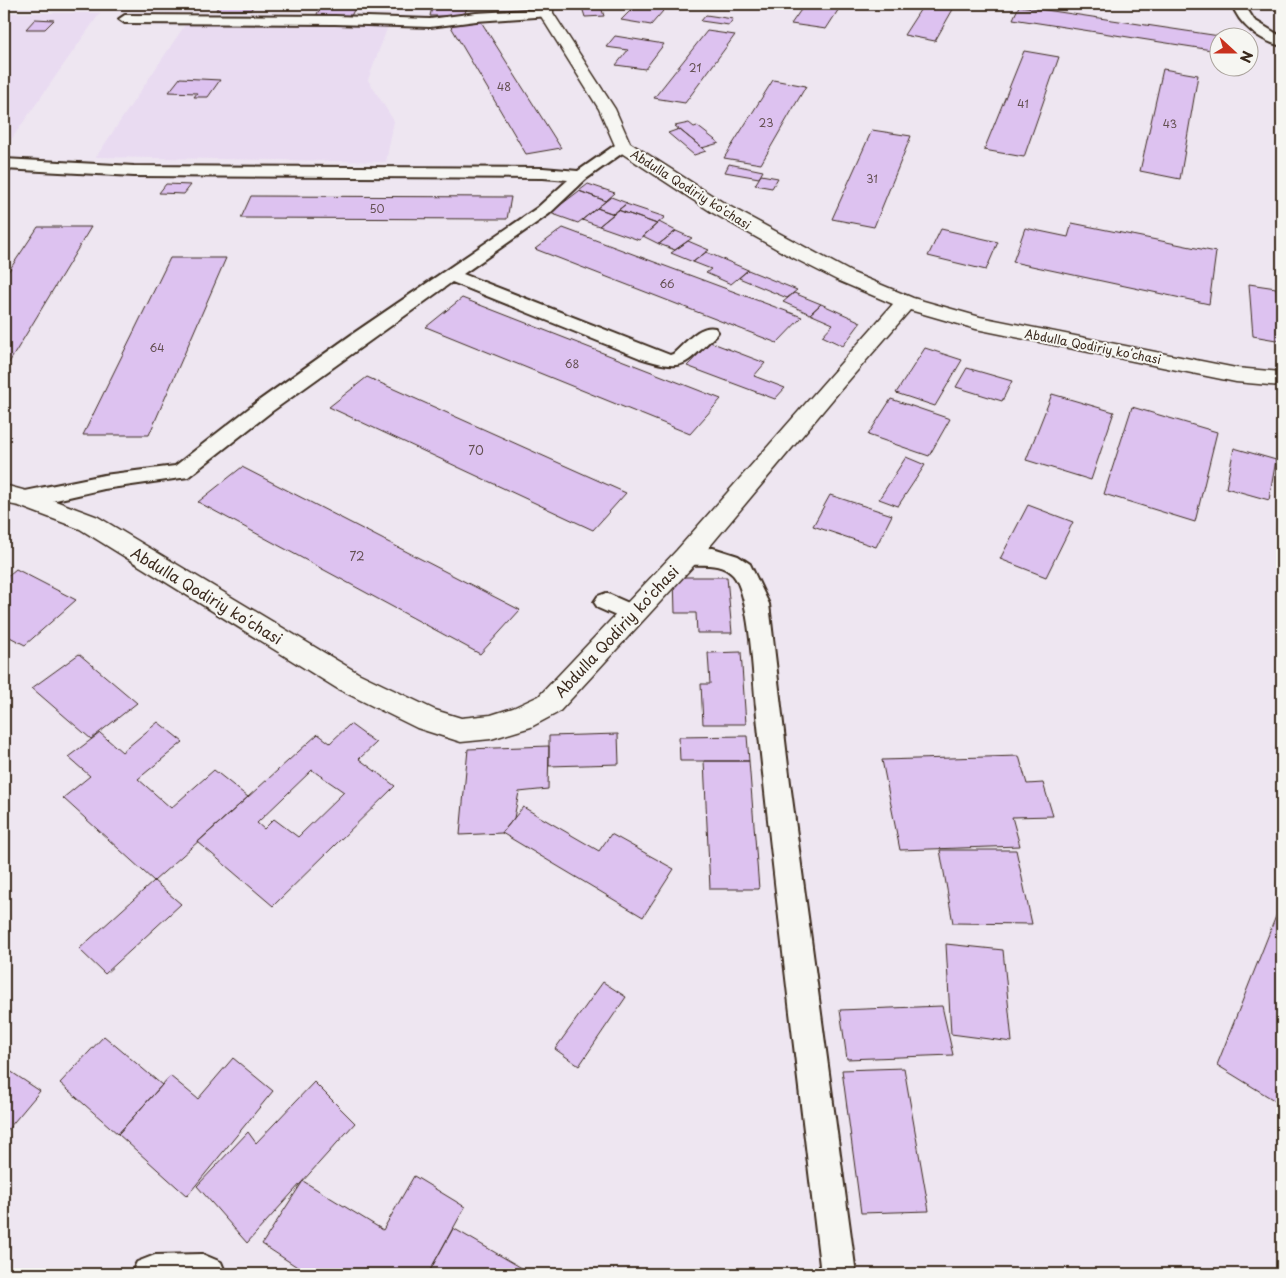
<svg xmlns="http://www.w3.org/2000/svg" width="1286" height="1278" font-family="'Playpen Sans',sans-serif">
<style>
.built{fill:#e9dbf1}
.building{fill:#ddc2f0;stroke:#3b2a1e;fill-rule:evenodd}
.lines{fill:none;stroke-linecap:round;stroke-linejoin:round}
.street-casing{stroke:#3b2a1e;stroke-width:4}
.secondary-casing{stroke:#3b2a1e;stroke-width:3}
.street{fill:#f6f6f2;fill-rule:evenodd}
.secondary{fill:#f6f6f2;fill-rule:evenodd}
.labels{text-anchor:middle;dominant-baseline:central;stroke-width:4;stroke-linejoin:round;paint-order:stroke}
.far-number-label{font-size:11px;fill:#645052}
.far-street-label{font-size:12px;fill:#3b2a1e;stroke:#f6f6f2}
.number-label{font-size:12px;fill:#645052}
.street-label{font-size:15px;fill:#3b2a1e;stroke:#f6f6f2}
</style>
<rect width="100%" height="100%" fill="#eee6f1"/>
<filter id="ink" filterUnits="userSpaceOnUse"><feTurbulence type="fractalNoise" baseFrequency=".02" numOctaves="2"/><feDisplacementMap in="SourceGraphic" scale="10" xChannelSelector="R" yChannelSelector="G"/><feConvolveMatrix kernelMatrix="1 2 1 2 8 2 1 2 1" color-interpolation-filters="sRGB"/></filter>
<g filter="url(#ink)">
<path class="built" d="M4,13H100L8,144H4Z
M187,22L388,26L368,80L394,121L386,162L96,157Z"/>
<path class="building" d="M220,4H254L251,10H216Z
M322,4H357L351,16H316Z
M433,4H468L464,16H430Z
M581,4H600L604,16L585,17Z
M637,4H669L651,25L621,20Z
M805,4H842L826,29L791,24Z
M924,4H956L935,41L904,35Z
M1019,6L1226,37V38H1218V51L1013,19Z
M706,15L733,19L729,25L701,21Z
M35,19L54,20L45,29H26Z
M480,20L561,148L526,154L450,25Z
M707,31L735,35L685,103L654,98Z
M615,36L664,44L645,69L616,65L628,50L606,47Z
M1024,51L1059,57L1024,157L984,150Z
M1163,69L1198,75L1180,179L1140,171Z
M180,78L220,80L208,97H194L197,93L169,92Z
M773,80L806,86L761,164L724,158Z
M689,123L694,127L697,126L719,143L702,148L675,126Z
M679,129L702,148L706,151L694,155L668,133Z
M872,130L911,136L874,227L832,219Z
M729,164L763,171L759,178L725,172Z
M761,175L778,178L772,188L755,185Z
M166,184L191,185L184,194L159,193Z
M588,184L615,193L606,201L579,191Z
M579,191L606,201L578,223L550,213Z
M251,196L511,197L507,219L241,218Z
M611,197L627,203L614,214L597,208Z
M626,204L665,217L657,224L618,210Z
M597,208L614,214L599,226L582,220Z
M618,210L657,224L639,240L599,226Z
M659,222L676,231L659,244L643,236Z
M1072,223L1216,252L1209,304L1013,262L1025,228L1068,237Z
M38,227H91L4,371V278Z
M563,228L802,317L777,343L535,249Z
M941,229L998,242L986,270L928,256Z
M676,231L692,238L675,250L659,244Z
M688,241L709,250L693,262L671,253Z
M706,252L748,270L731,284L706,273L711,269L693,262Z
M170,258H226L149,435H83Z
M748,270L797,290L787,298L739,278Z
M1249,284L1276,288L1279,320H1282V341L1253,336Z
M794,293L821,304L810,314L783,302Z
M462,298L721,399L690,434L426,327Z
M821,304L861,322L843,346L822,336L833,324L810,314Z
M710,342L765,363L754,376L785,388L775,399L687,366Z
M925,348L962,360L935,406L896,393Z
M967,368L1012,381L1002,401L956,387Z
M367,377L626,493L593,530L329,407Z
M1052,394L1114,412L1091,480L1026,460Z
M891,399L950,419L929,456L868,435Z
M1132,407L1217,432L1195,522L1104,494Z
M1234,448L1276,460L1269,500L1226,488Z
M906,457L925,465L898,506L879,499Z
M242,467L520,610L480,654L198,502Z
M830,495L892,515L876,547L813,526Z
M1028,505L1073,522L1046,577L1000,559Z
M16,569L76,600L25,645L4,634V579Z
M674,577H727L732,633H697L696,613H675Z
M741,652L746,724H703L701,684H710L708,653Z
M79,654L137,703L91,739L32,688Z
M158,722L183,742L138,779L171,808L214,770L248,797L154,881L63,798L90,776L68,757L100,733L122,752Z
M350,724L376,743L359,759L395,786L273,906L198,842L318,734L330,743ZM312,770L344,792L298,837L274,819L264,829L257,823Z
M618,734L619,764L549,766V736Z
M747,736L749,761H680L679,737Z
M549,746L548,789L519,792L514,818L502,833L460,835L468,749Z
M1019,756L1027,784L1043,783L1053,816L1012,817L1020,846L900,850L882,760Z
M704,761H749L759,889H710Z
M523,807L599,851L611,834L674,869L643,917L502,833Z
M940,850H1016L1032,924L953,923Z
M154,881L181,904L105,974L79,949Z
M1282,901V1105L1217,1065Z
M946,944L1003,950L1012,1042L951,1034Z
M603,982L626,997L579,1066L555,1049Z
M942,1006L953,1055L847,1059L840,1010Z
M104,1036L162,1085L118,1134L60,1083Z
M233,1058L273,1091L187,1196L118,1134L170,1076L198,1099Z
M4,1067L40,1091L4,1134Z
M904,1068L929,1211L861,1213L842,1070Z
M314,1082L355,1123L247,1243L197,1186L248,1132L256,1143Z
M414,1176L465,1207L428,1274H308L262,1244L303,1181L383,1230Z
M453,1228L532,1274H428Z"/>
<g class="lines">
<g class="street-casing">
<path id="street" d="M1232,4H1244L1254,20L1282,37V46C1260,41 1239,25 1232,4Z
M546,9L552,13L550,16L476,21L430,27L335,24L125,23L119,19L125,15L335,16L430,19L476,13Z
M623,141L628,143L631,146L628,149L586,179L549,214L463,274L670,355L673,354C685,344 699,324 715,328L718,332L715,336C683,366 685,372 640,358L452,282L271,412L188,477L104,489L25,507L17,504L14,499L17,494L25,491L104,475L175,466L257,402L351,335L537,208L568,180L543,178L134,176L4,169V159L134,166L543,168L578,171L618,143Z
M713,548L738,556L750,564L769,604L790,783L856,1274H821C799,1085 775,896 756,706C753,677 750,594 733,575C718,559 696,568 678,563L675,557L678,551L686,549Z
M606,593L640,608L644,614L640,620L632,623L598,608L594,602L598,596Z
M202,1254L221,1262L226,1274H131L137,1262L155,1255Z"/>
</g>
<g class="secondary-casing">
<path id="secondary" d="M539,4H553V13L615,109L630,143L727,205L853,273L913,298L980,317L1236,368L1282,372V386L1236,382L976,329L910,310L843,387L695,564L559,712L531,727L491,739L461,742L417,728L338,689L80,529L19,506L4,503V485L34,493L98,517L358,673L435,710L461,718L491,715L513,708L539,696L677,550L893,304L839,281L784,253L713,213L617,150L599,109L539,13Z"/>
</g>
<use href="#street" class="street"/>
<use href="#secondary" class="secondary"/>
</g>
</g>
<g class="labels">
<g class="far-number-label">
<text x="695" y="67">21</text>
<text x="504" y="86">48</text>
<text x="1023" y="103">41</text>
<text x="766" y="122">23</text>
<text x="1170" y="123">43</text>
<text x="872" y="178">31</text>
<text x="377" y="208">50</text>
<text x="667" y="283">66</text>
<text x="157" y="347">64</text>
<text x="572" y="363">68</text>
</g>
<g class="far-street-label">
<text transform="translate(691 189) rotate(32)">Abdulla Qodiriy koʻchasi</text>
<text transform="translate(1093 346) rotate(11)">Abdulla Qodiriy koʻchasi</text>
</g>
<g class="number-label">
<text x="476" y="450">70</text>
<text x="357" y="556">72</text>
</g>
<g class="street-label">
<text transform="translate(207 595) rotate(31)">Abdulla Qodiriy koʻchasi</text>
<text transform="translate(616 631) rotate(-47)">Abdulla Qodiriy koʻchasi</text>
</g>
</g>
<rect width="1286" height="1278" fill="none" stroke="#f6f6f2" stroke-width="20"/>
<rect x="10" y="10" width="1266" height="1258" fill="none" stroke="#3b2a1e" stroke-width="2" filter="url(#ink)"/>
<g transform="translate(1234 52) rotate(111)"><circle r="24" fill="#f6f6f2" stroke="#aba49d"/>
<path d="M0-4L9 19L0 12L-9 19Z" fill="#c8321e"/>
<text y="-8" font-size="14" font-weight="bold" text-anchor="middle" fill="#3b2a1e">N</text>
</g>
</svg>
